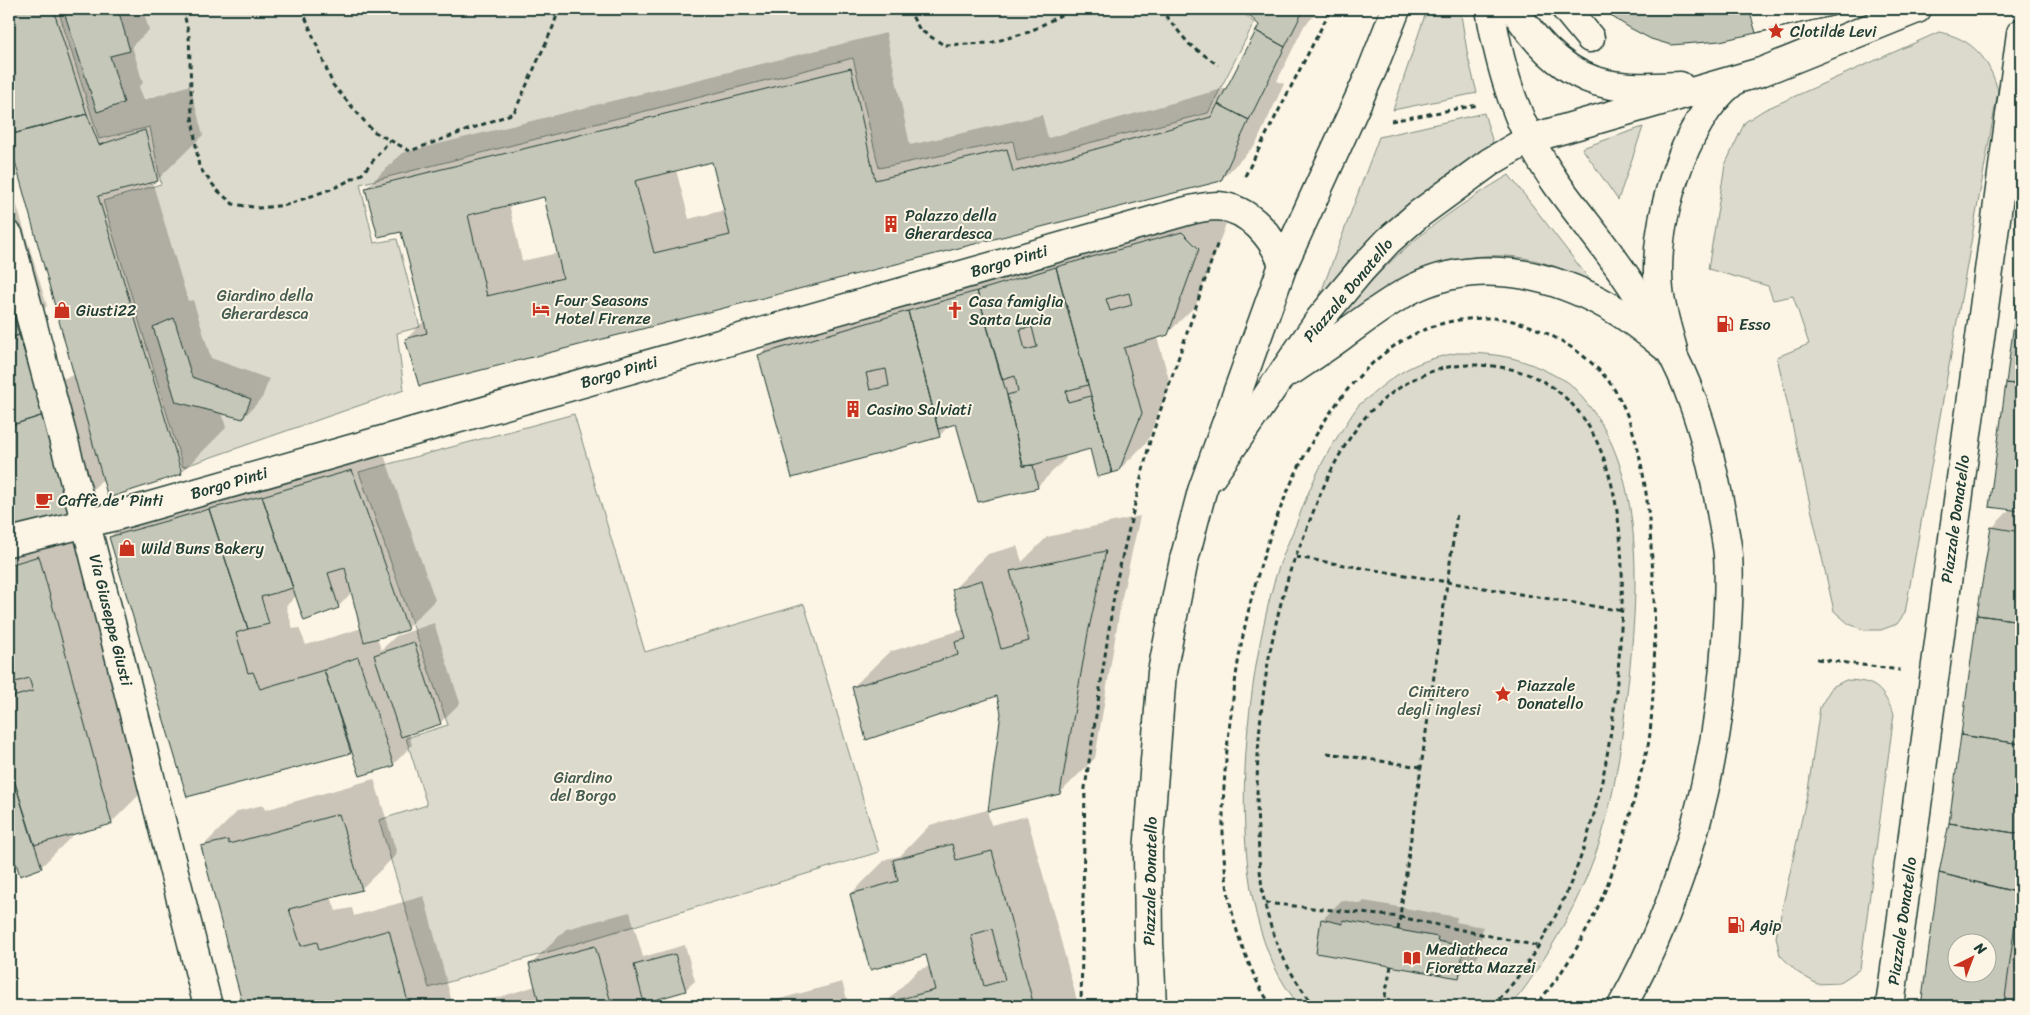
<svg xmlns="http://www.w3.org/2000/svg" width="2030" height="1015" font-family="Sriracha,sans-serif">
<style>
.green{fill:#dcdacc;stroke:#7e8c80}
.shadow{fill:#0003;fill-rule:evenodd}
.building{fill:#c5c7b9;stroke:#1f3d34;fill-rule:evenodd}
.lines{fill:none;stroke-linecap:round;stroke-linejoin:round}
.minor-casing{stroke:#1f3d34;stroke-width:31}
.major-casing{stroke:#1f3d34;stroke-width:31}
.path{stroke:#1f3d34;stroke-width:3;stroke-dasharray:5 4;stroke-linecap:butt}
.minor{stroke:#fcf5e5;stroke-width:28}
.major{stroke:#fcf5e5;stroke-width:28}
.labels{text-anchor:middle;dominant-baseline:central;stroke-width:4;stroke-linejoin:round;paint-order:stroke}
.poi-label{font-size:16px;fill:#1f3d34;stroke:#fcf5e5;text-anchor:start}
.street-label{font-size:16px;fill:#1f3d34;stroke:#fcf5e5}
.park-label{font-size:16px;fill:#455c52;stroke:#fcf5e5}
</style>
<rect width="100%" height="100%" fill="#fcf5e5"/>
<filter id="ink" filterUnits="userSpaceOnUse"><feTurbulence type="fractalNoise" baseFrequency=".02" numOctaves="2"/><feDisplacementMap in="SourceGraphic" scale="10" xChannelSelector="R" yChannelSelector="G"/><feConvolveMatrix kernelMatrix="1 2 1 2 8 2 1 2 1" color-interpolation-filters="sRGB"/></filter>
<g filter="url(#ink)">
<path class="green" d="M58,9H1239L1254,23L1208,113L1017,161L1013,141L879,168L853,58L360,184L374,243L397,239L420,327L397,333L404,390L183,467L103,201L161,184L150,127L99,139Z
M1427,9H1460L1468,57L1477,93L1393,110Z
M1939,32C1973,39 1989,58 1998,91L1905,613L1897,624L1881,630H1864L1849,624L1834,611L1777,357L1809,344L1793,296L1773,300L1768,286L1708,269L1725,165L1745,122L1764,110Z
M1484,113L1493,143L1449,173L1394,220L1336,277L1313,314L1379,137Z
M1643,127L1618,200L1582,148Z
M1509,175L1590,280C1567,271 1542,260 1517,257C1439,248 1389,287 1329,329C1347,309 1364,288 1383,269C1420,232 1465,201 1509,175Z
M1457,353C1494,353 1518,356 1552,374C1557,377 1564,379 1569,383C1575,388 1580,395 1585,401C1650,477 1637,609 1626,702C1621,748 1614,797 1600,841C1585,886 1565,926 1540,965C1530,980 1522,994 1509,1006H1300C1217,911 1243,696 1274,582C1280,561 1289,541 1297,522C1311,484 1323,457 1346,424C1350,418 1354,411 1359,405C1364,400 1371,396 1376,391C1405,367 1421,360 1457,353Z
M574,414L645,652L804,604L879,852L429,988L379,820L427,805L406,738L448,725L359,472Z
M1846,680C1877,681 1881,688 1894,714L1860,969L1839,983L1817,984L1797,972L1780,955L1776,937L1808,790L1820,707L1832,687Z"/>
<path class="shadow" d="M9,9H143L149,30L132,46L143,83L139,87L144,100L190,85L203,135L157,180L152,181L188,301L193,300L211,358L269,379L262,398L243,418L222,412L226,428L181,473L104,478L71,511L9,529V179L47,306L38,315L58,380L75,375L9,136Z
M1244,9H1321L1304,26L1277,81L1284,84L1256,144L1221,180L406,339L425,320L402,231L366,188L402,153L886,33L910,145L1042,115L1048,138L1229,87L1260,25ZM713,161L725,210L689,219L676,170ZM545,196L558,253L522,261L509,204Z
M1608,9H1848L1833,15L1615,17Z
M1210,204L1227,221L1196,305L1168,333L1157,337L1170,383L1147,442L1119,470L1098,475L1091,448L1065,455L1066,458L1038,486L979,500L957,423L951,424L939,436L759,355L787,327Z
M2021,271V1006H1923L1992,528L2011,508L1991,505ZM1958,942H1988V972H1958Z
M380,443L435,600L407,628L377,637L381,650L396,636L434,623L460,703L440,723L409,733L412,745L393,765L352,750L350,752L188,795L110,537L155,492ZM352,592L362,628L306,645L299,628L293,629L286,606L297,595L338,607Z
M1140,516L1122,597L1095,758L1060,793L1002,713L998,695L853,687L889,652L965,629L953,590L988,554L1017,546L1022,562L1047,537Z
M74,521L147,787L111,823L76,832L41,867L16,861L9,864V543Z
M374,779L397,854L361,889L331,897L336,911L352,908L354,916L424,896L453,1006H244L202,847L238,811L263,805L265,810Z
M987,810L991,825L1027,816L1078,1004L1076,1006H883L918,970L930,966L927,954L851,894L886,859L900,856L930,825Z
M1342,900L1361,904L1364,901L1457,917L1456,922L1483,927L1478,957L1459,976L1322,920Z
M630,912L643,957L685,945L695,981L685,990L655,998L658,1006H470L536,986L530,965L566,929Z
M842,982L849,1006H754Z"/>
<path class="building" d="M9,9H53L87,114L9,135Z
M63,9H118L130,51L110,56L124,103L97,112Z
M1242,9H1304L1285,47L1256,31L1259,25Z
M1606,9H1851L1833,16L1720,41L1671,45L1651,39L1630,28L1614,18Z
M1749,9H1851L1833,16L1756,33Z
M1256,31L1285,47L1249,120L1218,104Z
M851,68L875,180L1007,149L1013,172L1211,117L1218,104L1249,120L1221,181L419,386L405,339L427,333L401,232L378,237L365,188ZM712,162L730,235L654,253L635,181ZM544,197L563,278L487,296L468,215Z
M87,114L99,145L145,130L158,181L98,196L182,474L108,498L9,140V135Z
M1182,232L1199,249L1168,335L1124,348L1142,413L1119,471L1112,473L1056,267ZM1129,293L1132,305L1110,311L1106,299Z
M1056,267L1088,385L1066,391L1068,402L1091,396L1112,473L1097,477L1090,449L1033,465L1023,466L1007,395L1018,392L1015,376L1002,380L977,291ZM1032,327L1037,347L1025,350L1020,329Z
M2021,270V385L2006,383Z
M977,291L1007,395L1023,466L1033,465L1038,488L978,502L956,424L938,429L908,311Z
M9,300L19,335L9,339Z
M908,311L940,437L792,478L758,355ZM886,369L889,386L870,390L866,373Z
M174,318L192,377L251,399L243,419L176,402L153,327Z
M19,335L44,415L9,426V339Z
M2006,383L2021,385V511L1989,507Z
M44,415L72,512L9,530V443L12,441L9,426Z
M352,470L408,630L364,642L345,568L328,573L339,608L304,621L262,496Z
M262,496L293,588L261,597L269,624L248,629L209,509Z
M209,509L248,629L236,633L248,673L253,672L260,689L324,670L351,753L187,797L109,537Z
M1991,527L2021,532V621L1977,615Z
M1106,551L1088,633L1060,794L988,811L1001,713L997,696L866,740L852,687L958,655L955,642L966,639L952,589L982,580L1001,649L1029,641L1010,571Z
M39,556L112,824L34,845L9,764V698L33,691L29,678L9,684V565Z
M1977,615L2021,621V744L1961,735Z
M414,642L441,724L401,737L374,655Z
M358,657L394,766L360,776L324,670Z
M1961,735L2021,744V834L1949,823Z
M9,764L42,868L20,876L16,863L9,865Z
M339,814L362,890L289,909L301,946L317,942L319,950L389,930L409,1006H329L328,1001L311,1004V1006H243L201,846L228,840L229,844Z
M1949,823L2021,834V893L1939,873Z
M952,844L956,860L992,851L1034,1006H882L881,1004L935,990L926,955L870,970L850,894L898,881L893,860ZM992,929L1005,980L984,986L971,935Z
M1939,873L2019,893L2004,1006H1921ZM1958,942H1988V972H1958Z
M1321,919L1343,924V920L1438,937L1437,941L1464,946L1459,978L1316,953Z
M595,946L612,1006H540L529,964Z
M675,954L686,991L644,1003L634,965Z"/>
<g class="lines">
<g class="minor-casing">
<path id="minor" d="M1514,9C1536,43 1566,76 1607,84C1631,89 1657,87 1680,86
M1566,9L1590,38
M9,236L86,524L208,1006
M1673,350C1668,331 1661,310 1659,290C1652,228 1682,121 1733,82
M1291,371C1310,358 1329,346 1347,332C1368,317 1390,300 1414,288C1478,257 1550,273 1610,307C1631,318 1649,334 1668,349
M1212,476L1320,319L1361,270L1388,241L1419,214L1490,162L1529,139L1761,72L1917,9
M9,542L112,517L1183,212C1194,209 1206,206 1218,206C1249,208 1274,238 1283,265
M1890,1006L2021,33"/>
</g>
<g class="major-casing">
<path id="major" d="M1490,9C1501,74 1518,129 1556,183C1583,221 1615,257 1639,297C1658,328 1679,362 1691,397C1706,436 1715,477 1722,517C1724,530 1727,542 1728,555C1730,583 1728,612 1726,641C1718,768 1684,895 1622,1006
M1152,1006L1149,942L1148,852L1153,786L1162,672L1184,560L1202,491L1283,265L1372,70L1396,9"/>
</g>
<path class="path" d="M183,9L189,35L192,117L199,167L217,190L233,204L259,208L286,205L334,188L362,174L390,140
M302,9L333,85L373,131L410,151L514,113L553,27L559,9
M908,9L920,30L944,45L990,43L1029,32L1072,9
M1160,9L1189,44L1218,65
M1391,121L1478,105
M1245,176L1331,9
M1296,557L1623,611
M1817,659L1900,670
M1327,753L1421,767
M1265,903L1400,917L1538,946
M1398,930L1457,513
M1081,1006L1085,788L1116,583L1150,441L1218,242
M1272,1006C1259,989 1251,969 1243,949C1211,862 1224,766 1236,676C1253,555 1323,331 1468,319C1482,318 1494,317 1508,320C1544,327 1588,353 1610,383C1640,425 1648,496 1651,546C1656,608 1656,671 1650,733C1648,751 1641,770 1637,788C1617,870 1591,941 1535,1006
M1315,1006C1292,979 1276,948 1267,913C1260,886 1259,859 1258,831C1254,749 1263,663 1286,585C1291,565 1300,547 1307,528C1322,488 1339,448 1367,415C1371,410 1378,405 1383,400C1410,378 1436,365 1472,365C1622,364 1628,533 1620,644C1613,751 1593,862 1534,953C1521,973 1509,990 1492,1006
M1383,1006L1391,966"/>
<use href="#minor" class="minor"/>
<use href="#major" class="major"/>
</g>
</g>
<defs>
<g id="sight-bare" transform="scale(1.35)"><path d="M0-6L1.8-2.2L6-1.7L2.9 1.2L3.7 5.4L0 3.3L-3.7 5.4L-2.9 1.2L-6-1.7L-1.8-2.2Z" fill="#c8321e" stroke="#fcf5e5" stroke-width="2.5" paint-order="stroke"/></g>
<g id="building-bare" transform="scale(1.35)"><path d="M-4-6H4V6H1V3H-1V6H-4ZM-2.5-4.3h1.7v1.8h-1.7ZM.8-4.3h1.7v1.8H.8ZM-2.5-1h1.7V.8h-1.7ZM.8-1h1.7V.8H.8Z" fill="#c8321e" stroke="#fcf5e5" stroke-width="2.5" paint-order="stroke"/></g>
<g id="hotel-bare" transform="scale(1.35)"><path d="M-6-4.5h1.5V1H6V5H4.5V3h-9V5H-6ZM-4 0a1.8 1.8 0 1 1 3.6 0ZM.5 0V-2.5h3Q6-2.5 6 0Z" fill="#c8321e" stroke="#fcf5e5" stroke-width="2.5" paint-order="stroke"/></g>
<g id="shop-bare" transform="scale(1.35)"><path d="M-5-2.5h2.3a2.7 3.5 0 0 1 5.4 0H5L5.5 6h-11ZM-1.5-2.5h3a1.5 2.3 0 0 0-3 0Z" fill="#c8321e" stroke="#fcf5e5" stroke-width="2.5" paint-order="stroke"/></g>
<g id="church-bare" transform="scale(1.35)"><path d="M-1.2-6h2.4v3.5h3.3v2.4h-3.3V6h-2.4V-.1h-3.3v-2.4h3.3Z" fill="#c8321e" stroke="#fcf5e5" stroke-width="2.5" paint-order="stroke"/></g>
<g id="fuel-bare" transform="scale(1.35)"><path d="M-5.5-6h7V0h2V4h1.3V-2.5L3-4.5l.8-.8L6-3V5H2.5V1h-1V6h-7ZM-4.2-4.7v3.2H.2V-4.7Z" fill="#c8321e" stroke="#fcf5e5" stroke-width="2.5" paint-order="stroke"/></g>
<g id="cafe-bare" transform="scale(1.35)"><path d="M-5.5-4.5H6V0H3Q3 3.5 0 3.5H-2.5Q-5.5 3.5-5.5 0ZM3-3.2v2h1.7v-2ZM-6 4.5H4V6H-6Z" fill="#c8321e" stroke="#fcf5e5" stroke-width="2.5" paint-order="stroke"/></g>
<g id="library-bare" transform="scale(1.35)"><path d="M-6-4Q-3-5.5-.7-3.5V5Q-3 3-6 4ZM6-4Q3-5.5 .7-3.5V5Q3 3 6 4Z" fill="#c8321e" stroke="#fcf5e5" stroke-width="2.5" paint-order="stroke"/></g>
</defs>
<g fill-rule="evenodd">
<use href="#sight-bare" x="1776" y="31"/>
<use href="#building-bare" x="891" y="224"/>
<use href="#hotel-bare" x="541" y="309"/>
<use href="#shop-bare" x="62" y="310"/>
<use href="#church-bare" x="955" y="310"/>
<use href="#fuel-bare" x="1725" y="324"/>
<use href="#building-bare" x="853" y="409"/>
<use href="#cafe-bare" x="44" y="500"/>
<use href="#shop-bare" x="127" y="548"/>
<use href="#sight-bare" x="1503" y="694"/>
<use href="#fuel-bare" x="1736" y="925"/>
<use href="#library-bare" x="1412" y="958"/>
</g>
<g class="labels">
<g class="poi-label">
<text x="1790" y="31">Clotilde Levi</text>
<text x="905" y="215">Palazzo della<tspan x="905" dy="18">Gherardesca</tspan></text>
<text x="555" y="300">Four Seasons<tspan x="555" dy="18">Hotel Firenze</tspan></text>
<text x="969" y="301">Casa famiglia<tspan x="969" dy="18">Santa Lucia</tspan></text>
<text x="76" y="310">Giusti22</text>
<text x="1739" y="324">Esso</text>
<text x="867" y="409">Casino Salviati</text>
<text x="58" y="500">Caffè de' Pinti</text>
<text x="141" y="548">Wild Buns Bakery</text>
<text x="1517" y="685">Piazzale<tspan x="1517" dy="18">Donatello</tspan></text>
<text x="1750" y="925">Agip</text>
<text x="1426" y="949">Mediatheca<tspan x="1426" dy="18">Fioretta Mazzei</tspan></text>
</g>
<g class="street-label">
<text transform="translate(1009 261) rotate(-16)">Borgo Pinti</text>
<text transform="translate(1348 290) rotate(-50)">Piazzale Donatello</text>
<text transform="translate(619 372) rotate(-16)">Borgo Pinti</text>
<text transform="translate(229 483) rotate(-16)">Borgo Pinti</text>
<text transform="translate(1955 519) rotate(-82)">Piazzale Donatello</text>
<text transform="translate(111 620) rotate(76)">Via Giuseppe Giusti</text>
<text transform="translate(1150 881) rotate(-89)">Piazzale Donatello</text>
<text transform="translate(1902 921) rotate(-82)">Piazzale Donatello</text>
</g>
<g class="park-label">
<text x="265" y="295">Giardino della<tspan x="265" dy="18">Gherardesca</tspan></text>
<text x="1439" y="691">Cimitero<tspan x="1439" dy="18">degli inglesi</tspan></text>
<text x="583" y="777">Giardino<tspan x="583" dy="18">del Borgo</tspan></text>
</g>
</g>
<rect width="2030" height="1015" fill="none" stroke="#fcf5e5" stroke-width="30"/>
<rect x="15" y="15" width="2000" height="985" fill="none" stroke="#1f3d34" stroke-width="2" filter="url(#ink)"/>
<g transform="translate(1972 958) rotate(42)"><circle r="24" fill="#fcf5e5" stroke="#a4ab9e"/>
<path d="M0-4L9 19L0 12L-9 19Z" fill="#c8321e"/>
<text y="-8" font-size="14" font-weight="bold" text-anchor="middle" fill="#1f3d34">N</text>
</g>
</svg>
